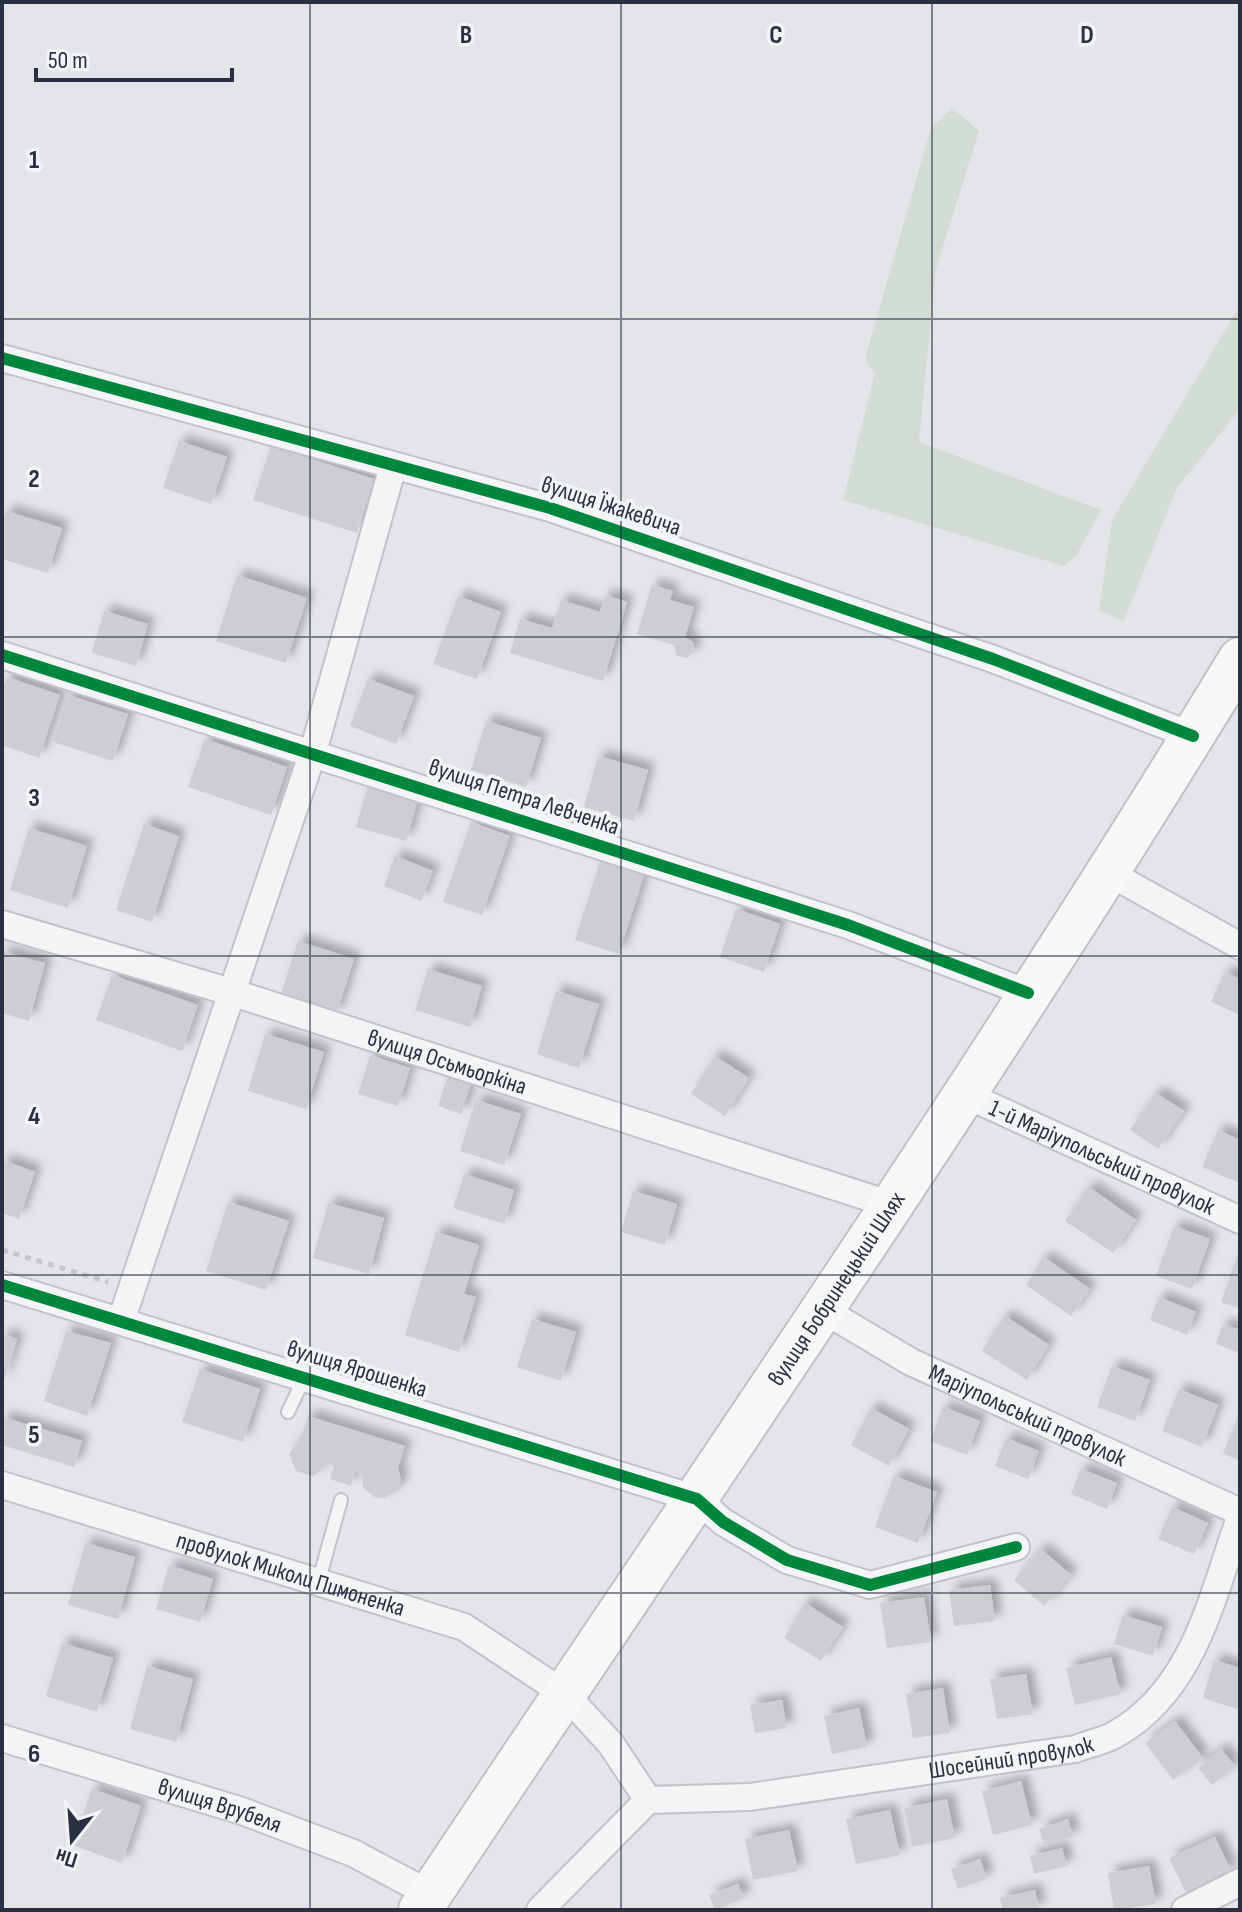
<svg xmlns="http://www.w3.org/2000/svg" width="1242" height="1912" font-family="'Sofia Sans Condensed',sans-serif">
<style>
.green{fill:#d3dcd4}
.building{fill:#ccced2;filter:url(#shadow)}
.lines{fill:none;stroke-linecap:round;stroke-linejoin:round}
.service-casing{stroke:#c2c3c7;stroke-width:16}
.minor-casing{stroke:#c2c3c7;stroke-width:30}
.primary-casing{stroke:#c0c2c7;stroke-width:46}
.path{stroke:#c5c6cb;stroke-width:5;stroke-dasharray:6 6;stroke-linecap:butt}
.service{stroke:#f3f4f6;stroke-width:12}
.minor{stroke:#f3f4f6;stroke-width:26}
.primary{stroke:#f7f7f7;stroke-width:42}
.cycleway-casing{stroke:#f2f4f8;stroke-width:17}
.cycleway{stroke:#00873e;stroke-width:12}
.grid{fill:none;stroke:#293044;stroke-width:2;stroke-opacity:0.55}
.labels{text-anchor:middle;dominant-baseline:central;stroke-width:7;stroke-linejoin:round;paint-order:stroke}
.street-label{font-size:24px;fill:#293044;stroke:#f2f4f8}
.grid-label{font-size:26px;text-anchor:middle;font-weight:bold;fill:#293044;stroke:#f2f4f8;stroke-width:7;stroke-linejoin:round;paint-order:stroke}
</style>
<defs>
<filter id="shadow"><feDropShadow dx="7" dy="-7" stdDeviation="4" flood-color="#0004"/></filter>
</defs>
<rect width="100%" height="100%" fill="#e4e5e9"/>
<path class="green" d="M952,108L979,131L936,269L919,442L1101,510L1076,556L1064,566L843,500L875,373L865,359L931,128Z
M1240,305V409L1177,488L1124,621L1099,611L1112,520Z"/>
<path class="building" d="M179,441L227,457L211,504L163,488Z
M271,446L374,479L357,533L253,500Z
M6,511L62,528L48,573L2,559V524Z
M237,575L307,598L286,663L216,641Z
M652,585L673,591L670,600L694,607L685,637L693,642L694,651L687,658L676,655L674,645L637,634Z
M605,595L627,602L603,681L510,653L520,619L552,628L561,600L600,612Z
M458,596L501,612L477,679L433,664Z
M104,611L148,624L136,666L92,653Z
M7,677L60,695L39,758L2,745V692Z
M368,679L414,696L396,744L350,726Z
M68,695L128,714L113,761L53,742Z
M486,721L541,738L526,787L471,770Z
M205,739L287,767L271,815L188,787Z
M598,756L648,770L634,821L584,807Z
M368,785L418,800L406,841L356,827Z
M471,822L510,836L482,915L443,902Z
M144,824L179,836L152,922L116,910Z
M29,828L87,846L68,908L10,890Z
M395,856L433,871L421,901L384,886Z
M601,858L645,872L619,954L575,940Z
M736,909L780,924L764,972L720,957Z
M298,941L354,959L336,1015L280,997Z
M2,952L45,963L29,1021L2,1013Z
M428,969L482,986L470,1027L415,1010Z
M1225,972L1240,979V1015L1211,1002Z
M112,975L198,1005L182,1051L96,1020Z
M556,991L599,1004L579,1068L537,1054Z
M265,1034L324,1052L306,1109L248,1091Z
M370,1055L410,1068L398,1106L358,1094Z
M715,1056L749,1078L725,1116L691,1094Z
M448,1076L471,1084L461,1114L438,1106Z
M1156,1093L1184,1111L1158,1149L1130,1130Z
M476,1100L521,1114L504,1165L460,1151Z
M1218,1130L1240,1140V1183L1202,1167Z
M2,1160L35,1172L19,1219L2,1213Z
M464,1174L514,1190L504,1224L453,1208Z
M1089,1187L1136,1220L1113,1253L1065,1221Z
M633,1191L677,1204L665,1245L621,1232Z
M228,1202L289,1221L266,1290L206,1271Z
M328,1203L384,1218L369,1274L313,1258Z
M1174,1226L1210,1239L1192,1289L1156,1276Z
M436,1232L479,1245L464,1294L476,1297L459,1352L405,1335Z
M1240,1249V1309L1221,1302Z
M1044,1257L1090,1289L1071,1316L1026,1285Z
M1159,1297L1196,1312L1187,1335L1150,1320Z
M1005,1316L1049,1345L1027,1380L982,1351Z
M532,1319L576,1332L561,1381L517,1367Z
M1223,1324L1240,1330V1353L1216,1344Z
M66,1331L111,1343L87,1416L44,1401Z
M2,1334L17,1339L3,1384H2Z
M1112,1366L1150,1380L1135,1421L1097,1407Z
M200,1369L260,1389L243,1442L182,1422Z
M1179,1389L1218,1405L1202,1447L1162,1431Z
M943,1407L980,1421L967,1455L930,1441Z
M871,1408L909,1429L889,1466L851,1445Z
M1240,1413V1461L1223,1453Z
M308,1416L405,1446L398,1468L401,1480L397,1490L385,1498L374,1497L363,1487L362,1474L355,1472L351,1486L330,1479L334,1466L327,1464L313,1476L296,1471L289,1454L301,1438Z
M2,1417L82,1441L74,1467L2,1445Z
M1006,1438L1039,1451L1028,1479L995,1466Z
M1081,1469L1117,1483L1107,1509L1071,1494Z
M894,1476L937,1492L918,1543L875,1527Z
M1172,1507L1208,1523L1194,1554L1158,1539Z
M85,1543L135,1557L118,1619L68,1605Z
M1041,1549L1071,1575L1044,1606L1014,1580Z
M169,1565L213,1579L200,1622L156,1609Z
M990,1585L995,1621L954,1626L949,1590Z
M924,1597L931,1642L887,1648L880,1603Z
M805,1603L843,1627L821,1661L784,1638Z
M1123,1615L1162,1627L1153,1656L1114,1644Z
M62,1643L113,1658L97,1712L46,1696Z
M1111,1657L1121,1694L1075,1705L1066,1668Z
M1214,1660L1240,1668V1710L1203,1698Z
M147,1666L193,1679L176,1742L130,1729Z
M1026,1674L1033,1714L997,1719L990,1679Z
M943,1688L950,1733L913,1738L906,1694Z
M782,1700L787,1728L755,1733L750,1705Z
M859,1708L867,1747L832,1754L824,1716Z
M1175,1721L1203,1758L1173,1780L1145,1743Z
M1221,1749L1235,1766L1212,1785L1198,1768Z
M1021,1781L1032,1825L993,1835L982,1791Z
M92,1789L141,1806L122,1863L72,1845Z
M947,1799L955,1838L912,1847L904,1808Z
M890,1810L900,1855L856,1864L846,1819Z
M1068,1819L1073,1836L1045,1846L1039,1829Z
M789,1830L798,1871L753,1880L745,1839Z
M1215,1837L1231,1871L1186,1893L1169,1858Z
M1062,1848L1067,1866L1034,1874L1030,1856Z
M980,1859L987,1879L958,1889L951,1869Z
M1149,1866L1156,1904L1114,1910L1108,1873Z
M738,1884L744,1898L715,1910L709,1895Z
M1035,1890L1039,1910H1003L1000,1898Z"/>
<g class="lines">
<g class="service-casing">
<path id="service" d="M288,1412L305,1376
M319,1580L341,1500"/>
</g>
<g class="minor-casing">
<g id="minor">
<path d="M2,358L550,508L993,659L1193,736"/>
<path d="M2,655L848,925L1028,993"/>
<path d="M1109,873L1240,946"/>
<path id="s1" d="M2,924L234,993L889,1204"/>
<path id="s2" d="M964,1094L1240,1220"/>
<path d="M2,1285L697,1499L723,1522L787,1560L870,1585L1016,1547"/>
<path id="s3" d="M820,1308L911,1362L1240,1512"/>
<path d="M121,1321L313,752L393,466"/>
<path id="s4" d="M2,1485L464,1627L565,1694L611,1744L648,1800L540,1910"/>
<path id="s5" d="M2,1738L242,1811L353,1853L430,1894"/>
<path id="s6" d="M648,1800L750,1797L1075,1749C1088,1744 1104,1741 1116,1734C1194,1690 1212,1596 1240,1518"/>
<path d="M1185,1910L1240,1882"/>
</g>
</g>
<g class="primary-casing">
<g id="primary">
<path id="s7" d="M420,1910C696,1495 981,1085 1240,659"/>
</g>
</g>
<path class="path" d="M2,1250L108,1282"/>
<use href="#service" class="service"/>
<use href="#minor" class="minor"/>
<use href="#primary" class="primary"/>
<g class="cycleway-casing">
<path id="cycleway" d="M2,358L550,508L993,659L1193,736
M2,655L848,925L1028,993
M2,1285L697,1499L723,1522L787,1560L870,1585L1016,1547"/>
</g>
<use href="#cycleway" class="cycleway"/>
</g>
<path class="grid" d="M310,2V1910M621,2V1910M932,2V1910M2,319H1240M2,637H1240M2,956H1240M2,1275H1240M2,1593H1240"/>
<g class="labels">
<g class="street-label">
<text transform="translate(611 506) rotate(18)">вулиця Їжакевича</text>
<text transform="translate(524 797) rotate(18)">вулиця Петра Левченка</text>
<text stroke="none"><textPath href="#s1" startOffset="466">вулиця Осьмьоркіна</textPath></text>
<text stroke="none"><textPath href="#s2" startOffset="152">1-й Маріупольський провулок</textPath></text>
<text stroke="none"><textPath href="#s7" startOffset="748">вулиця Бобринецький Шлях</textPath></text>
<text transform="translate(357 1369) rotate(17)">вулиця Ярошенка</text>
<text stroke="none"><textPath href="#s3" startOffset="234">Маріупольський провулок</textPath></text>
<text stroke="none"><textPath href="#s4" startOffset="302">провулок Миколи Пимоненка</textPath></text>
<text stroke="none"><textPath href="#s6" startOffset="366">Шосейний провулок</textPath></text>
<text stroke="none"><textPath href="#s5" startOffset="228">вулиця Врубеля</textPath></text>
</g>
</g>
<g class="grid-label">
<text x="466" y="43">B</text>
<text x="776" y="43">C</text>
<text x="1087" y="43">D</text>
<text x="34" y="168">1</text>
<text x="34" y="487">2</text>
<text x="34" y="806">3</text>
<text x="34" y="1124">4</text>
<text x="34" y="1443">5</text>
<text x="34" y="1762">6</text>
</g>
<rect width="1242" height="1912" fill="none" stroke="#293044" stroke-width="8"/>
<g transform="translate(72 1840) rotate(197)" stroke="#f2f4f8" stroke-width="6" paint-order="stroke">
<path d="M0-6L14 30L0 20L-14 30Z" fill="#293044"/>
<text y="-12" font-size="22" font-weight="bold" text-anchor="middle" fill="#293044">Пн</text>
</g>
<path d="M36 68v12h196v-12" fill="none" stroke="#293044" stroke-width="4"/>
<text x="48" y="68" font-size="24" fill="#293044" stroke="#f2f4f8" stroke-width="6" paint-order="stroke">50 m</text>
</svg>
